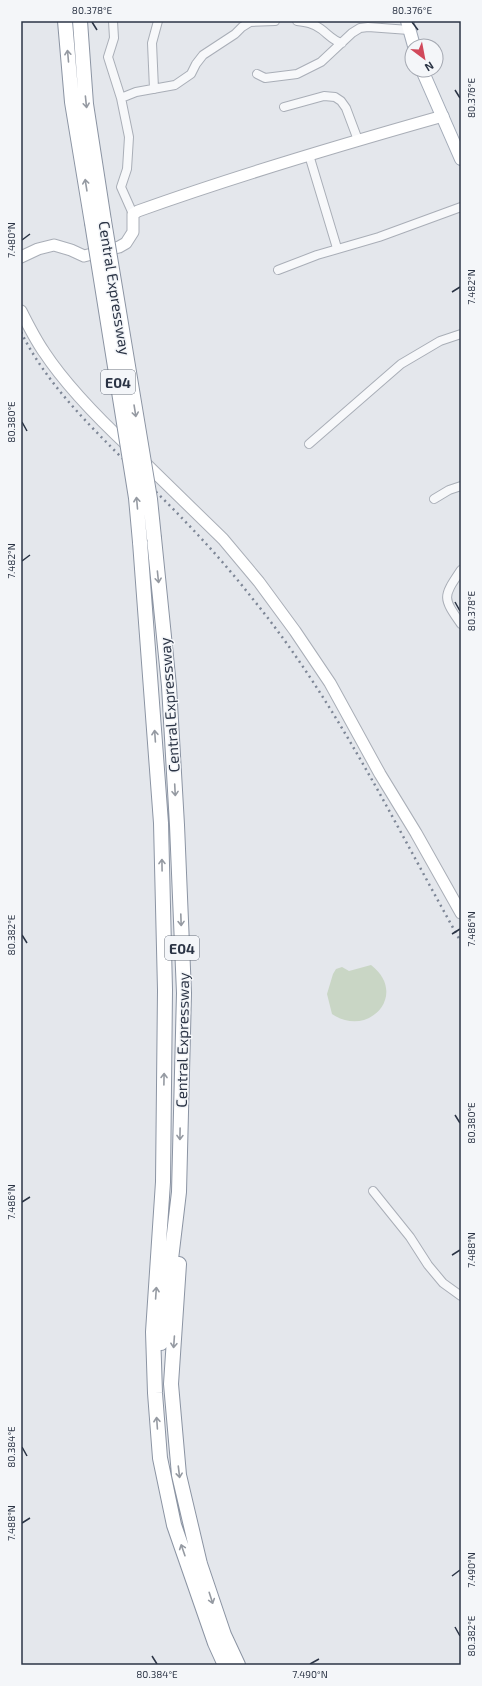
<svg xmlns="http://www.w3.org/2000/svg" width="482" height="1686" font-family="'Exo 2',sans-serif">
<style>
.green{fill:#c9d6c5}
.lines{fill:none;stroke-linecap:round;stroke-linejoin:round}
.street-casing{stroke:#a9aeb7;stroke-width:10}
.secondary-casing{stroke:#a9aeb7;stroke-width:13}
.primary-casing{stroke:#a3abb8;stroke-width:14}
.highway-casing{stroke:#8b94a3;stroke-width:16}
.street{stroke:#f7f8fa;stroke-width:8}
.secondary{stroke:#fff;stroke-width:11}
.primary{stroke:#fff;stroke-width:12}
.highway{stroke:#fff;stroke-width:14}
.rail{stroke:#7d8696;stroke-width:2.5;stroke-dasharray:2 4;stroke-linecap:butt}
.highway-bridge-casing{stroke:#8b94a3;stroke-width:16;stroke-linecap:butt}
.highway-bridge{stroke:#fff;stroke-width:14}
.oneway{stroke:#959aa2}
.ticks{fill:none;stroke:#2b3445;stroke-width:1.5}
.labels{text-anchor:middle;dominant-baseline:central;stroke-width:3;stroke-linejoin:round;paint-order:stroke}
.shield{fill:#f4f6f9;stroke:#676e7b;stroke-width:1}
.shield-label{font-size:14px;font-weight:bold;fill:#2b3445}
.street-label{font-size:15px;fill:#2b3445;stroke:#f4f6f9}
.neatline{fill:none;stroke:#2b3445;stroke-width:1.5}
.ticks-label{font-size:10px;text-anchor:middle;fill:#2b3445}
</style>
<rect width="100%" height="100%" fill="#e4e7ec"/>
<path class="green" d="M371,965C409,994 369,1039 332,1014L327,994L333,974L336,969L342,967L349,971Z"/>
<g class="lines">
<g class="street-casing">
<path id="street" d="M113,21L114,38L108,57L121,98L129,137L127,169L121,187L133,214
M297,21C306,22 313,23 321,29C328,34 333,41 342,43
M257,74L265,78L297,74L321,62L352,33L360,28L368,27L409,30
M154,89L152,43L158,21
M121,98L136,92L175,85L191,74L196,64L203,55L235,34L242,27L250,22L275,21
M284,107L324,96L335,97L341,101L346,108L358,140
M309,155L337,248
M278,270L317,255L379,237L461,207
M309,444L401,364L440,341L461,334
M434,499L449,490L461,486
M461,570C443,597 442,597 461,624
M373,1191L410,1237L428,1265L443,1283L461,1296"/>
</g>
<g class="secondary-casing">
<path id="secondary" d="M21,257L38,249L54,245L71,250L84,256L119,247L126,243L133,232V214L138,211C238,175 340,145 443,116
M21,311C28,325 35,339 44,352C67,387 99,419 130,448
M142,460L223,539L259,582L295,631L330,683L380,774L416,833L461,913"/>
</g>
<g class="primary-casing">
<path id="primary" d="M407,21L414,46
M422,70L461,159"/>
</g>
<g class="highway-casing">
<path id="highway" d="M65,21L72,102L92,223
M80,21L86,104L104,221
M154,538L169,686L177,825L184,993L179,1192L161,1343
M140,542L161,823L165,990L163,1182L153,1332L155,1393L160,1458L174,1525L215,1643L225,1665
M179,1264L171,1384L179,1475L200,1564L224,1635L238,1665"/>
</g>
<use href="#street" class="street"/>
<use href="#secondary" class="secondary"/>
<use href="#primary" class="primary"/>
<use href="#highway" class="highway"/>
<path class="rail" d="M21,332C50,391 102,437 147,483C184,519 220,557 252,598C337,702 395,825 461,942"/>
<g class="highway-bridge-casing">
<path id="highway-bridge" d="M104,221L150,499L154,538
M92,223L136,498L140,542"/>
</g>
<use href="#highway-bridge" class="highway-bridge"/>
</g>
<defs><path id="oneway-shaft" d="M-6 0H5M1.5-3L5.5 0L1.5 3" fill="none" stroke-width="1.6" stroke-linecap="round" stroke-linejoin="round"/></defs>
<g class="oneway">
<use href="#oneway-shaft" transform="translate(68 56) rotate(-95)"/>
<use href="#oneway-shaft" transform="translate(86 102) rotate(84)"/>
<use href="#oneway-shaft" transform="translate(86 185) rotate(-99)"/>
<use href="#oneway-shaft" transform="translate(135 411) rotate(81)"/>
<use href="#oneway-shaft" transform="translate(137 503) rotate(-95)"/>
<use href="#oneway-shaft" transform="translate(158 577) rotate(84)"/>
<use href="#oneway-shaft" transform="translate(155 736) rotate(-94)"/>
<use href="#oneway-shaft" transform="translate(175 790) rotate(87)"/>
<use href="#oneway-shaft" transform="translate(162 865) rotate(-91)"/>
<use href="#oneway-shaft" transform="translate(181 920) rotate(88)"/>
<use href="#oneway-shaft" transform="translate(164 1079) rotate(-89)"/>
<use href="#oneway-shaft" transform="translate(180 1134) rotate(91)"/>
<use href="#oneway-shaft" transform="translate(156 1293) rotate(-86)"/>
<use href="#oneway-shaft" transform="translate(174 1342) rotate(94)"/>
<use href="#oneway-shaft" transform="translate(157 1423) rotate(-94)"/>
<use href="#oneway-shaft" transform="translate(179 1472) rotate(83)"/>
<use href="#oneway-shaft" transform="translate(183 1550) rotate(-109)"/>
<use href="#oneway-shaft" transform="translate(211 1598) rotate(72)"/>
</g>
<path class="ticks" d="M92,22L97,30M412,22L418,30M455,90L460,98M22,240L30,234M452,292L460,287M22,422L27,431M22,561L30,555M455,602L460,611M452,934L460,929M22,935L27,943M455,1115L460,1123M22,1202L30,1197M452,1255L460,1250M22,1447L27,1456M22,1523L30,1518M452,1576L460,1570M455,1627L460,1636M152,1656L157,1664M310,1664L319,1659"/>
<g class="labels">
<g class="shield">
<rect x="101" y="370" width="34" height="24" rx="3"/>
<rect x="165" y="936" width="34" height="24" rx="3"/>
</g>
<g class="shield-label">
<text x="118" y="382">E04</text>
<text x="182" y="948">E04</text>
</g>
<g class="street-label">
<text transform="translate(115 288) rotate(81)">Central Expressway</text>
<text transform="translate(169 705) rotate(-94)">Central Expressway</text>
<text transform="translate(182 1040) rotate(-89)">Central Expressway</text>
</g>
</g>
<rect width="482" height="1686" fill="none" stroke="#f4f6f9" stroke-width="44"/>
<g transform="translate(424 58) rotate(148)"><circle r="19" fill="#f4f6f9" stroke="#a4a8b1"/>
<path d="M0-3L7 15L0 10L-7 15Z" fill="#d1495b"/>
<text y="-6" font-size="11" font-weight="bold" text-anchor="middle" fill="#2b3445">N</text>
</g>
<rect x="22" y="22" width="438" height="1642" class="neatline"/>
<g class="ticks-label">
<text x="92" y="14">80.378°E</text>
<text x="412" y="14">80.376°E</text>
<text transform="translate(471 98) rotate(-90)" y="4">80.376°E</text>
<text transform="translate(11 240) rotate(-90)" y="4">7.480°N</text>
<text transform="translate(471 287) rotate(-90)" y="4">7.482°N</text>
<text transform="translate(11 422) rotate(-90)" y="4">80.380°E</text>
<text transform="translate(11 561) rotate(-90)" y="4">7.482°N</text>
<text transform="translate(471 611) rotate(-90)" y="4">80.378°E</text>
<text transform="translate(471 929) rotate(-90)" y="4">7.486°N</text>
<text transform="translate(11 935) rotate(-90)" y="4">80.382°E</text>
<text transform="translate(471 1123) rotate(-90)" y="4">80.380°E</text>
<text transform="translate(11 1202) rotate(-90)" y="4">7.486°N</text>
<text transform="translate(471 1250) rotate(-90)" y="4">7.488°N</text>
<text transform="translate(11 1447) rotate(-90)" y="4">80.384°E</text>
<text transform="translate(11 1523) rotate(-90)" y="4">7.488°N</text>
<text transform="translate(471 1570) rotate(-90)" y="4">7.490°N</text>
<text transform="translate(471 1636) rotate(-90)" y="4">80.382°E</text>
<text x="157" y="1678">80.384°E</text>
<text x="310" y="1678">7.490°N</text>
</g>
</svg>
